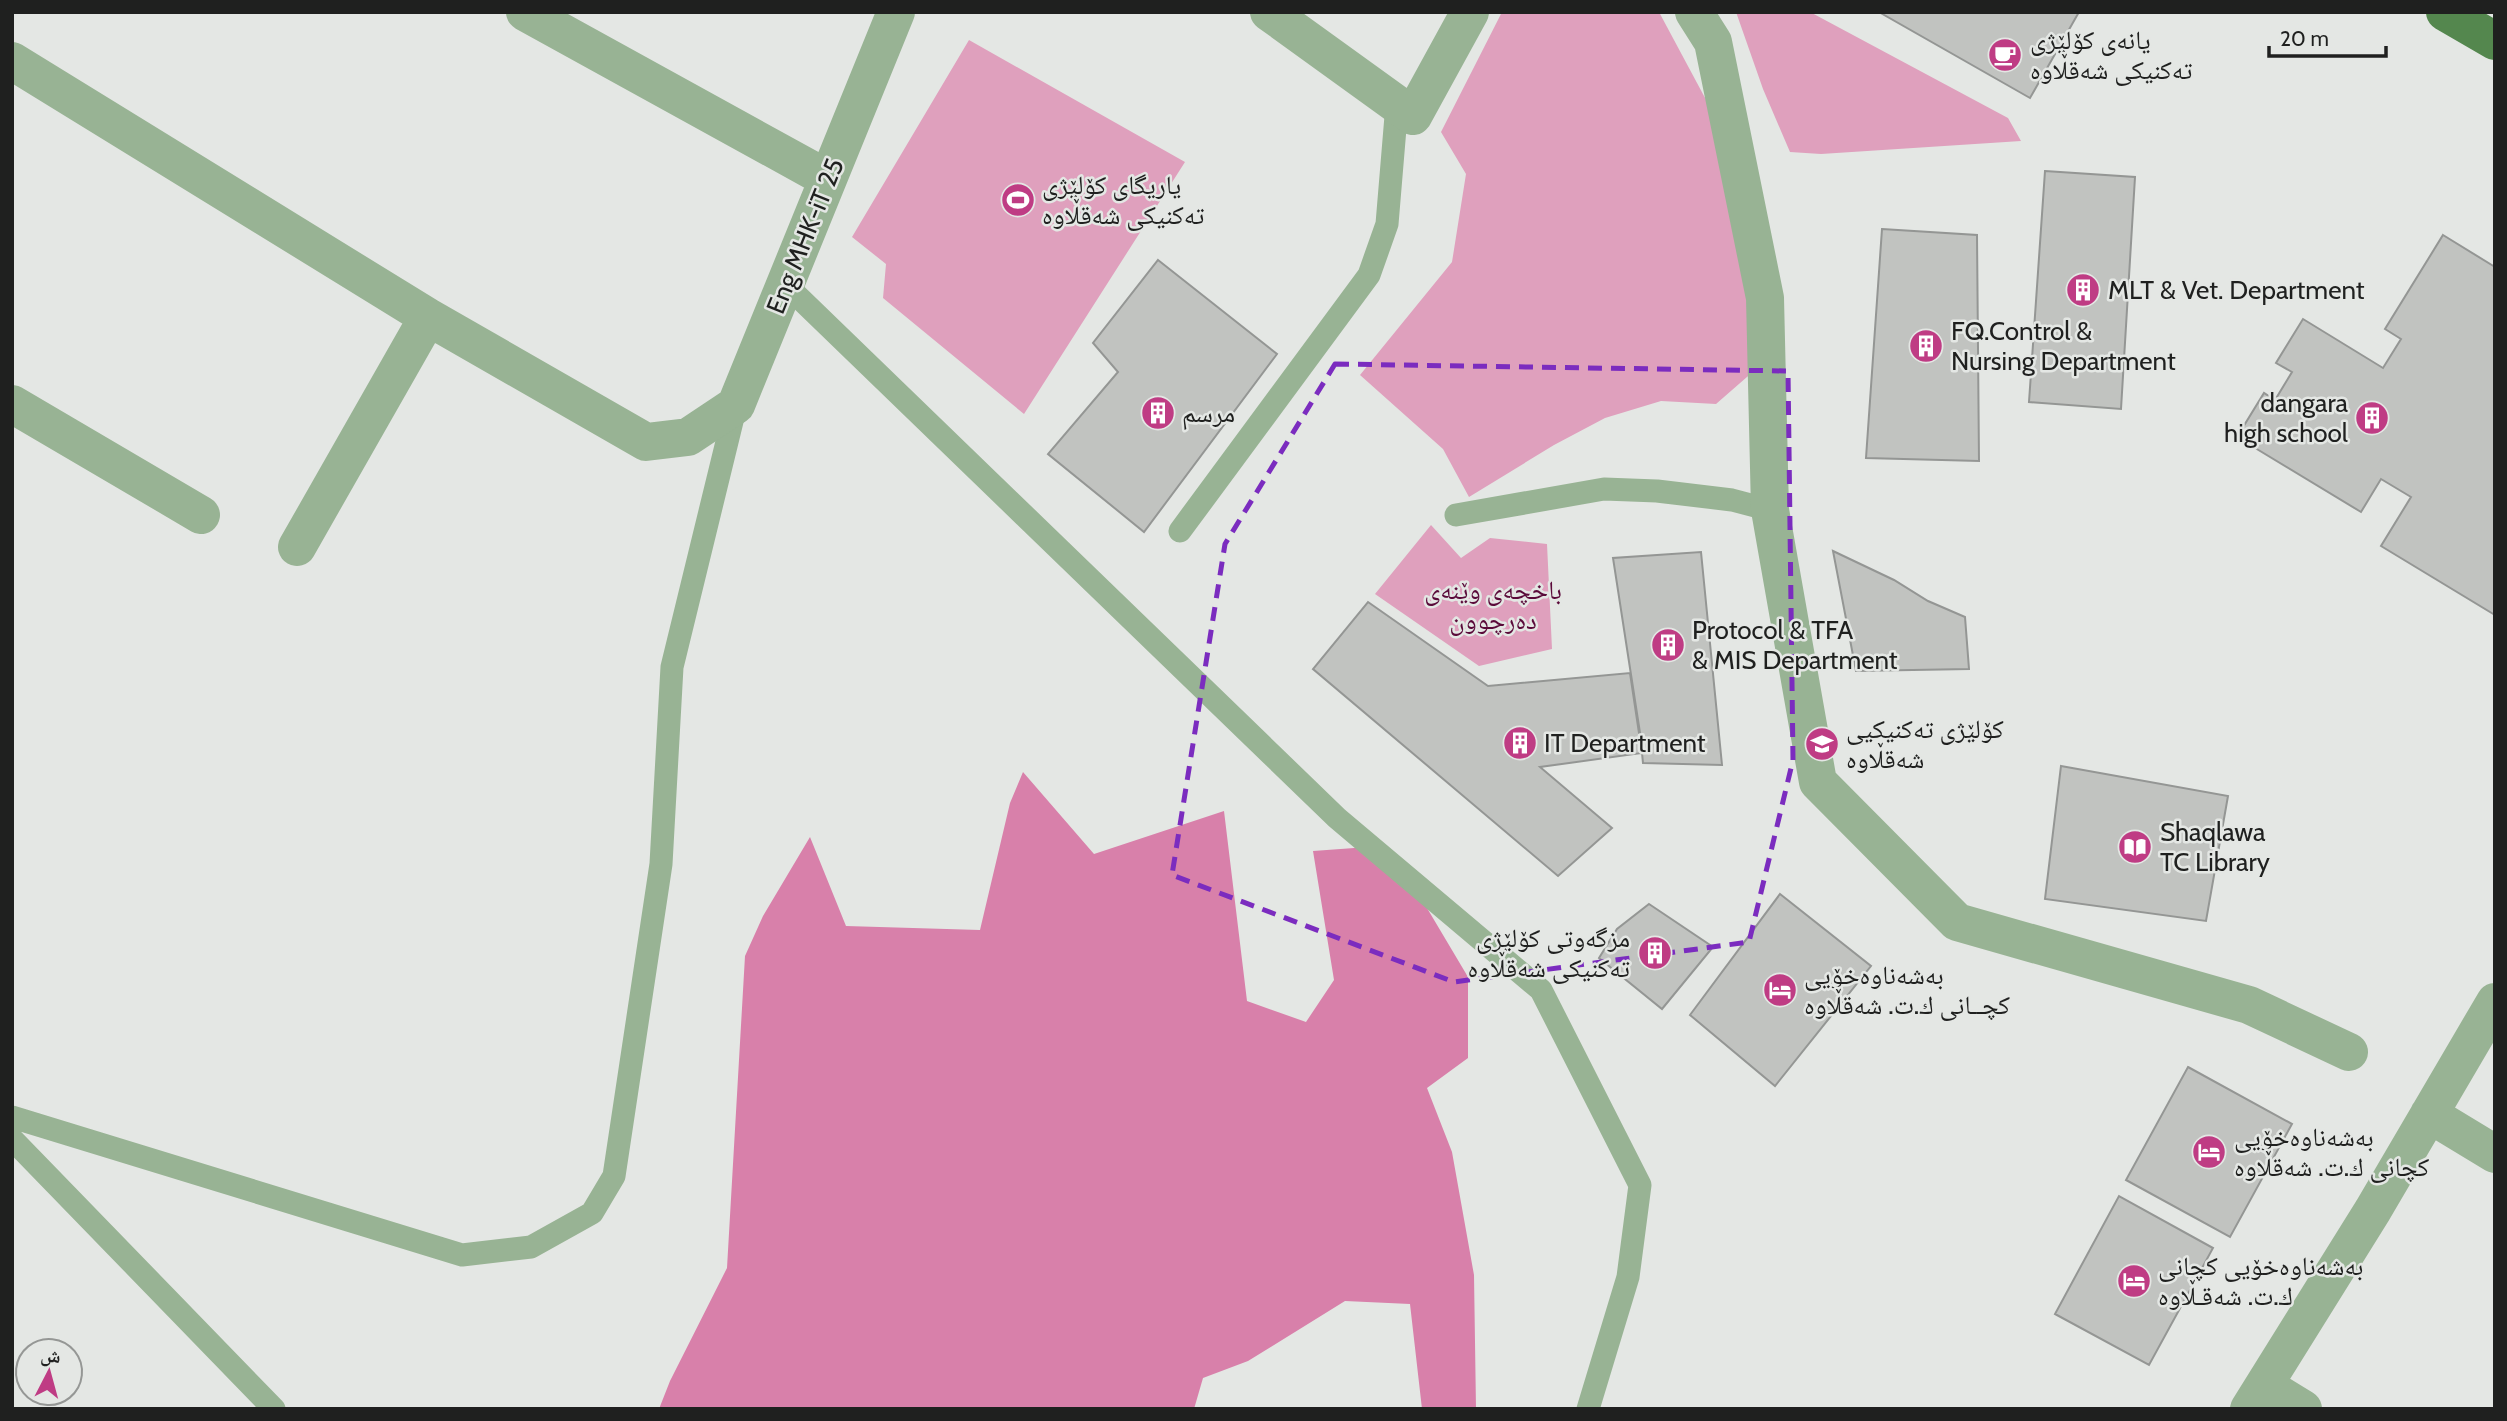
<svg xmlns="http://www.w3.org/2000/svg" width="2507" height="1421" font-family="Cabin,'Noto Naskh Arabic',sans-serif">
<style>
.green{fill:#dfa0bd}
.forest{fill:#d880aa}
.building{fill:#c1c3c0;stroke:#949694;stroke-width:2}
.lines{fill:none;stroke-linecap:round;stroke-linejoin:round}
.lane{stroke:#98b394;stroke-width:23}
.street{stroke:#98b394;stroke-width:38}
.primary{stroke:#54874e;stroke-width:38}
.marked{fill:none;stroke:#7b2cbf;stroke-width:5;stroke-dasharray:14 9;stroke-linejoin:round}
.labels{text-anchor:middle;dominant-baseline:central;stroke-width:5;stroke-linejoin:round;paint-order:stroke}
.poi-label{font-size:26px;fill:#1f201f;stroke:#e4e7e4;text-anchor:start}
.street-label{font-size:26px;fill:#1f201f;stroke:#e4e7e4}
.park-label{font-size:26px;fill:#5a0a3a;stroke:#e4e7e4}
</style>
<rect width="100%" height="100%" fill="#e4e7e4"/>
<path class="green" d="M1502,12H1659L1719,124L1739,195L1755,370L1716,404L1661,401L1605,418L1554,445L1469,497L1443,449L1360,375L1452,262L1466,174L1441,132Z
M1736,12H1810L2008,118L2021,141L1821,154L1790,152L1763,89Z
M969,40L1185,162L1024,414L883,298L886,264L852,237Z
M1431,525L1461,558L1490,538L1547,544L1552,649L1479,666L1375,594Z"/>
<path class="forest" d="M1023,772L1094,854L1224,811L1247,1001L1306,1022L1334,980L1313,851L1368,847L1424,903L1468,977V1058L1427,1088L1452,1152L1474,1275L1476,1409H1422L1410,1304L1345,1301L1248,1361L1203,1378L1194,1409H659L670,1381L727,1268L745,956L763,916L810,837L846,926L980,930L1010,803Z"/>
<path class="building" d="M1879,12H2079L2030,98Z
M2045,171L2135,177L2121,409L2029,402Z
M1882,229L1977,235L1979,461L1866,458Z
M2443,235L2495,267V615L2381,546L2411,497L2381,479L2361,512L2237,437L2264,393L2275,400L2292,372L2276,363L2303,319L2383,368L2401,339L2385,329Z
M1158,260L1277,354L1144,532L1048,454L1118,372L1093,343Z
M1833,551L1894,580L1928,601L1965,617L1969,669L1856,671Z
M1701,552L1722,765L1643,763L1640,733L1613,558Z
M1368,602L1488,686L1630,673L1642,753L1540,767L1612,828L1558,876L1313,669Z
M2061,766L2228,796L2206,921L2045,899Z
M1780,894L1871,966L1775,1086L1690,1015Z
M1649,904L1713,947L1662,1009L1599,958L1617,929Z
M2188,1067L2292,1124L2230,1237L2126,1180Z
M2119,1196L2213,1248L2149,1365L2055,1314Z"/>
<g class="lines">
<path class="lane" d="M785,284L1337,818L1541,990L1640,1185L1628,1277L1588,1409
M1456,515L1604,489L1657,491L1732,500L1770,510
M1180,531L1369,275L1387,224L1397,104
M12,1117L462,1255L531,1247L592,1213L614,1176L661,864L672,667L736,405
M12,1139L274,1409"/>
<path class="street" d="M525,12L828,179
M1269,12L1413,116L1470,12
M1694,12L1713,42L1765,298L1770,510L1818,782L1957,922L2249,1005L2349,1052
M12,61L428,317L646,442L688,437L736,405L896,12
M12,404L201,515
M297,547L428,317
M2429,1114L2495,1154
M2264,1385L2303,1409
M2249,1409L2373,1210L2495,1002"/>
<path class="primary" d="M2445,12L2495,41"/>
</g>
<path class="marked" d="M1335,364L1788,371L1793,760L1749,942L1454,982L1172,875L1225,544Z"/>
<defs>
<g id="cafe-disc" transform="scale(1.75)"><circle r="9.5" fill="#bf3c84" stroke="#e4e7e4"/><path d="M-5.5-4.5H6V0H3Q3 3.5 0 3.5H-2.5Q-5.5 3.5-5.5 0ZM3-3.2v2h1.7v-2ZM-6 4.5H4V6H-6Z" fill="#fff"/></g>
<g id="stadium-disc" transform="scale(1.75)"><circle r="9.5" fill="#bf3c84" stroke="#e4e7e4"/><path d="M0-5a6.5 5 0 1 0 0 10a6.5 5 0 1 0 0-10ZM-3.5-1.8h7v3.6h-7Z" fill="#fff"/></g>
<g id="building-disc" transform="scale(1.75)"><circle r="9.5" fill="#bf3c84" stroke="#e4e7e4"/><path d="M-4-6H4V6H1V3H-1V6H-4ZM-2.5-4.3h1.7v1.8h-1.7ZM.8-4.3h1.7v1.8H.8ZM-2.5-1h1.7V.8h-1.7ZM.8-1h1.7V.8H.8Z" fill="#fff"/></g>
<g id="university-disc" transform="scale(1.75)"><circle r="9.5" fill="#bf3c84" stroke="#e4e7e4"/><path d="M0-5L7-2L0 1L-7-2ZM-4 1L0 2.5L4 1V4Q0 6-4 4Z" fill="#fff"/></g>
<g id="library-disc" transform="scale(1.75)"><circle r="9.5" fill="#bf3c84" stroke="#e4e7e4"/><path d="M-6-4Q-3-5.5-.7-3.5V5Q-3 3-6 4ZM6-4Q3-5.5 .7-3.5V5Q3 3 6 4Z" fill="#fff"/></g>
<g id="hotel-disc" transform="scale(1.75)"><circle r="9.5" fill="#bf3c84" stroke="#e4e7e4"/><path d="M-6-4.5h1.5V1H6V5H4.5V3h-9V5H-6ZM-4 0a1.8 1.8 0 1 1 3.6 0ZM.5 0V-2.5h3Q6-2.5 6 0Z" fill="#fff"/></g>
</defs>
<g fill-rule="evenodd">
<use href="#cafe-disc" x="2005" y="55"/>
<use href="#stadium-disc" x="1018" y="200"/>
<use href="#building-disc" x="2083" y="290"/>
<use href="#building-disc" x="1926" y="346"/>
<use href="#building-disc" x="1158" y="413"/>
<use href="#building-disc" x="2372" y="418"/>
<use href="#building-disc" x="1668" y="645"/>
<use href="#building-disc" x="1520" y="743"/>
<use href="#university-disc" x="1822" y="744"/>
<use href="#library-disc" x="2135" y="847"/>
<use href="#building-disc" x="1655" y="953"/>
<use href="#hotel-disc" x="1780" y="990"/>
<use href="#hotel-disc" x="2209" y="1152"/>
<use href="#hotel-disc" x="2134" y="1281"/>
</g>
<g class="labels">
<g class="poi-label">
<text x="2030" y="40">یانەی کۆلێژی<tspan x="2030" dy="30">تەکنیکی شەقڵاوە</tspan></text>
<text x="1042" y="185">یاریگای کۆلێژی<tspan x="1042" dy="30">تەکنیکی شەقڵاوە</tspan></text>
<text x="2108" y="290">MLT &amp; Vet. Department</text>
<text x="1951" y="331">FQ.Control &amp;<tspan x="1951" dy="30">Nursing Department</tspan></text>
<text x="2348" y="403" text-anchor="end">dangara<tspan x="2348" dy="30">high school</tspan></text>
<text x="1182" y="413">مرسم</text>
<text x="1692" y="630">Protocol &amp; TFA<tspan x="1692" dy="30">&amp; MIS Department</tspan></text>
<text x="1846" y="729">کۆلێژی تەکنیکیی<tspan x="1846" dy="30">شەقڵاوە</tspan></text>
<text x="1544" y="743">IT Department</text>
<text x="2160" y="832">Shaqlawa<tspan x="2160" dy="30">TC Library</tspan></text>
<text x="1630" y="938" text-anchor="end">مزگەوتی کۆلێژی<tspan x="1630" dy="30">تەکنیکی شەقڵاوە</tspan></text>
<text x="1804" y="975">بەشەناوەخۆیی<tspan x="1804" dy="30">کچــانی ك.ت. شەقڵاوە</tspan></text>
<text x="2234" y="1137">بەشەناوەخۆیی<tspan x="2234" dy="30">کچانی ك.ت. شەقڵاوە</tspan></text>
<text x="2158" y="1266">بەشەناوەخۆیی کچانی<tspan x="2158" dy="30">ك.ت. شەقـڵاوە</tspan></text>
</g>
<g class="street-label">
<text transform="translate(805 236) rotate(-68)">Eng MHK-iT 25</text>
</g>
<g class="park-label">
<text x="1493" y="590">باخچەی وێنەی<tspan x="1493" dy="30">دەرچوون</tspan></text>
</g>
</g>
<rect width="2507" height="1421" fill="none" stroke="#1f201f" stroke-width="28"/>
<g transform="translate(49 1372) rotate(6)"><circle r="33" fill="#e4e7e4" stroke="#959795" stroke-width="2"/>
<path d="M0-5L12 26L0 18L-12 26Z" fill="#bf3c84"/>
<text y="-10" font-size="19" font-weight="bold" text-anchor="middle" fill="#1f201f">ش</text>
</g>
<path d="M2269 46v10h117v-10" fill="none" stroke="#1f201f" stroke-width="3.5"/>
<text x="2280" y="46" font-size="21" fill="#1f201f" stroke="#e4e7e4" stroke-width="5" paint-order="stroke">20 m</text>
</svg>
